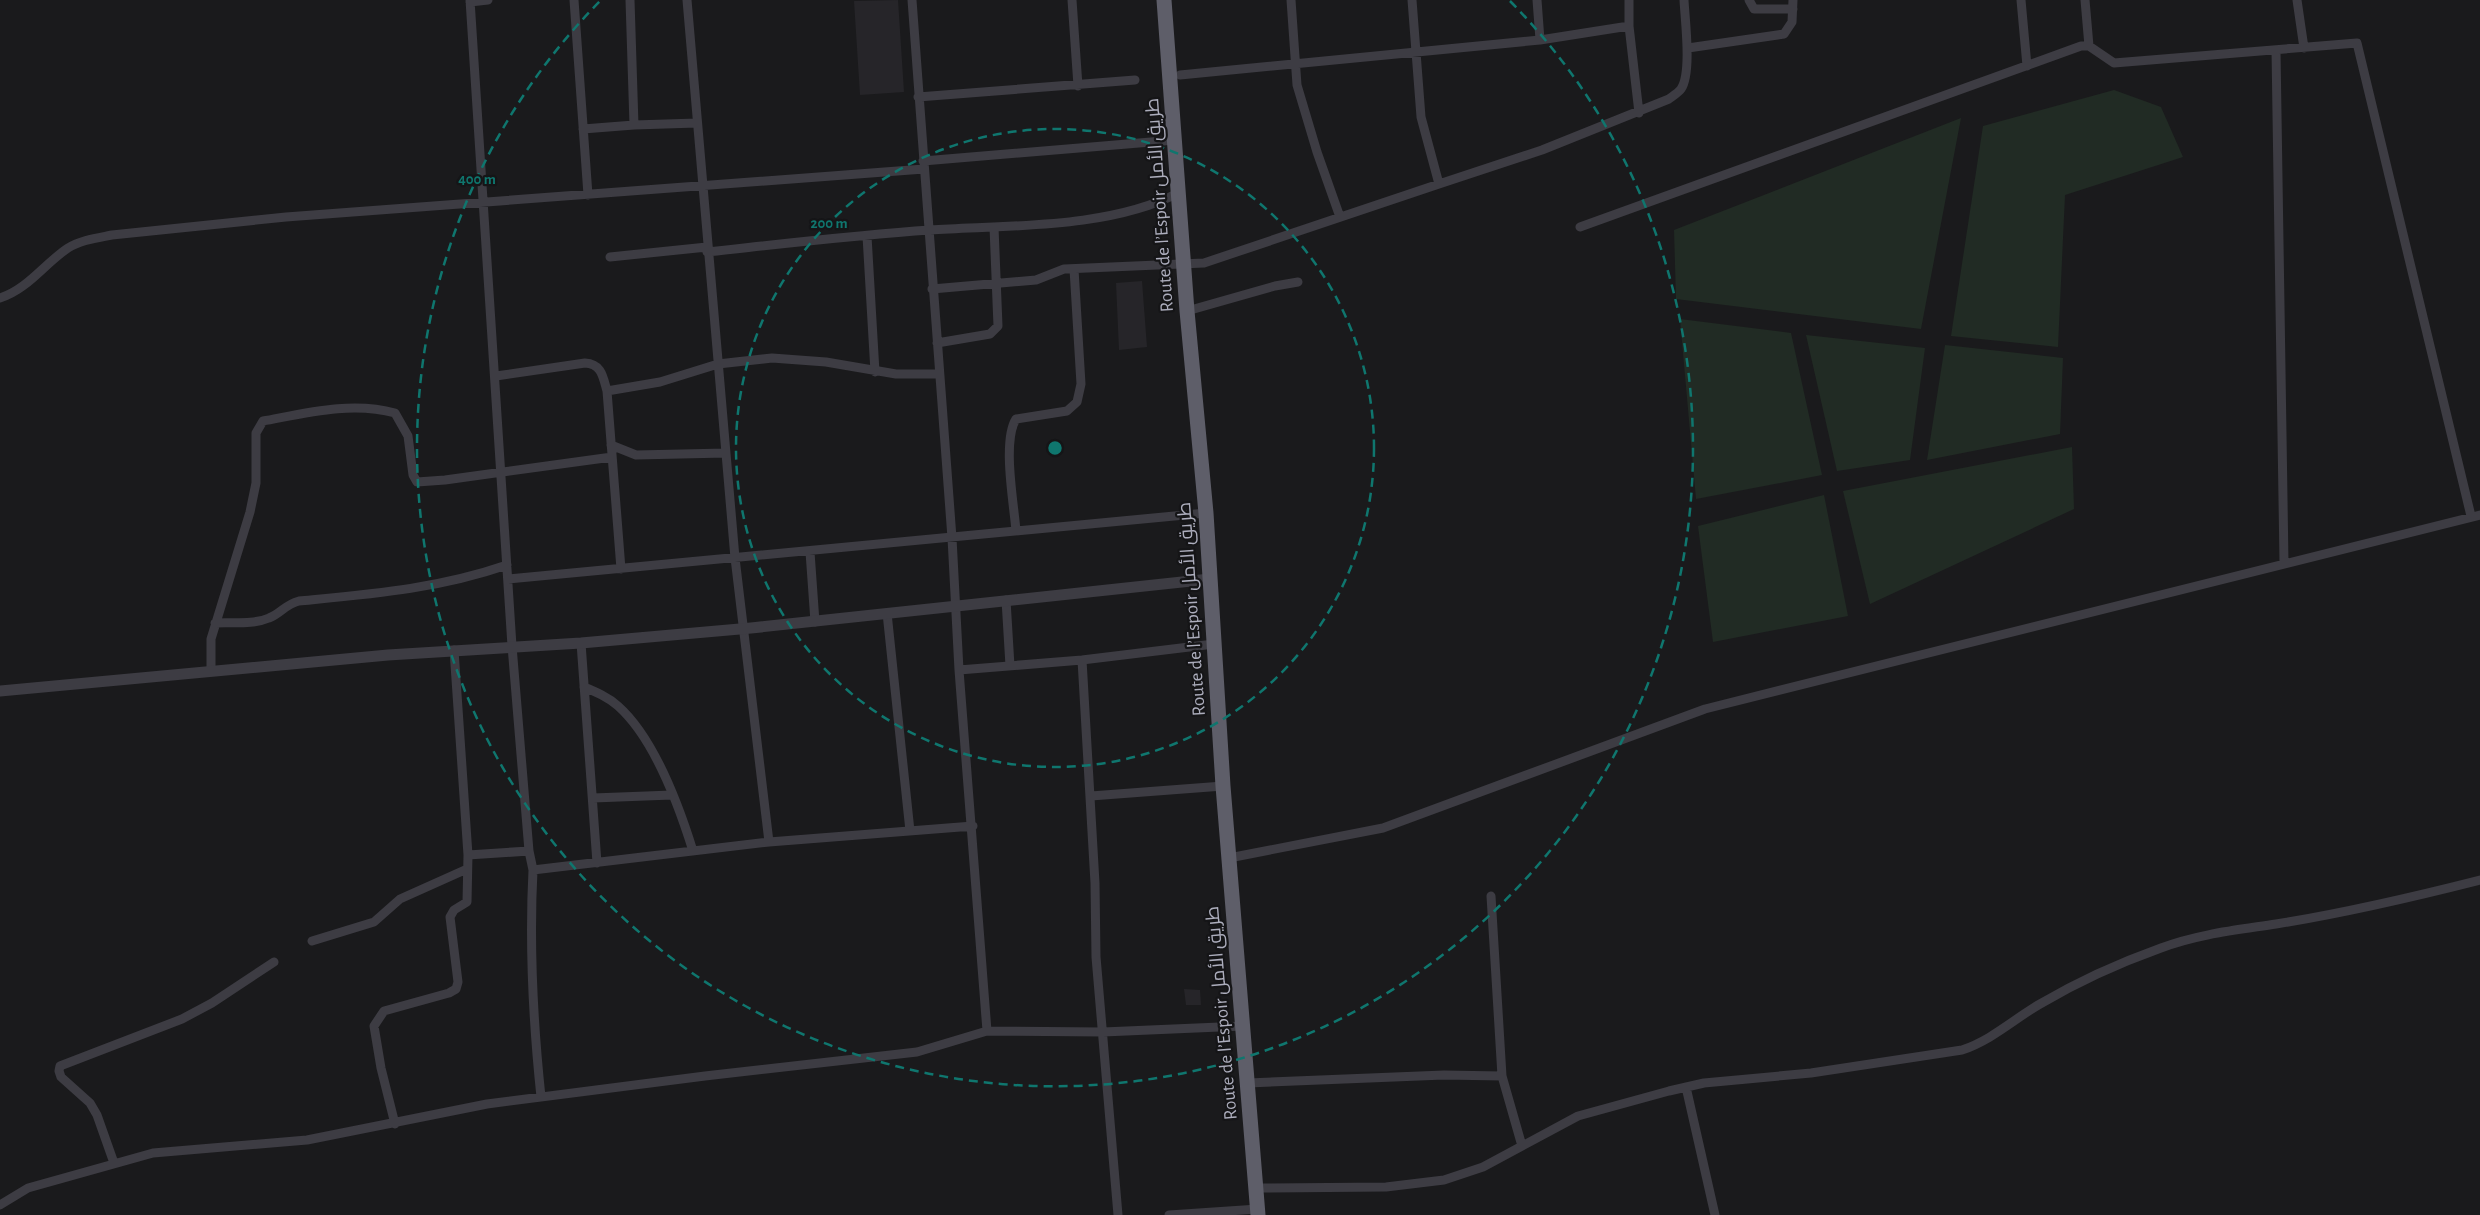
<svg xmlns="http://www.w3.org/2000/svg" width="2480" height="1215" font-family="'Alegreya Sans',Cairo,sans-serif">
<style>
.built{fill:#262529}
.green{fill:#212b24}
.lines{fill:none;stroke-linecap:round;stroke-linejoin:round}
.minor{stroke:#3d3c43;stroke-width:9}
.tertiary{stroke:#3d3c43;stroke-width:11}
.trunk{stroke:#5e5e69;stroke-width:15}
.ring{fill:none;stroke:#0f766e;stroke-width:2.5;stroke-dasharray:9 6}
.labels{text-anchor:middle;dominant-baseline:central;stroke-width:4.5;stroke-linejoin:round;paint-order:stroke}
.street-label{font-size:19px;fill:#acadbc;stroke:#151517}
.centre{fill:#0f766e;stroke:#151517;stroke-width:2.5}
.ring-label{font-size:15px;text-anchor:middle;font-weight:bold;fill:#0f766e;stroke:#151517;stroke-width:4.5;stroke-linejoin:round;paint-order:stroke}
</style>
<rect width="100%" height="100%" fill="#1a1a1c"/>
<path class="built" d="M898,0L904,92L860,95L854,1Z
M1142,281L1147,347L1119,350L1116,283Z
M1184,989L1200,990L1201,1005H1186Z"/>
<path class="green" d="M2114,90L2161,107L2183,157L2065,195L2058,347L1951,336L1983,126Z
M1961,118L1921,329L1676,299L1674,230Z
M1680,319L1791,333L1822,475L1696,499Z
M1806,335L1925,348L1910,460L1837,471Z
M1945,345L2063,358L2060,434L1927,460Z
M2072,447L2074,509L1870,604L1843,491Z
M1824,495L1848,616L1713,642L1698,526Z"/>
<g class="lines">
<path class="minor" d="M470,0L512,646L529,851L533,870L769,842
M574,0L588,195
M687,0L735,558L769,842L973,826
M912,0L952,538L959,670L987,1031
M1072,0L1078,86
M1291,0L1297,85L1317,152L1340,217
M1537,0L1540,40
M1749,0L1754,9H1793
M2021,0L2027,66
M2085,0L2089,46
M2297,0L2304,48
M470,2L488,0
M1629,26L1639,113
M1688,48L1784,34L1792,22L1793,0
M2276,50L2284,563
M1180,75L1540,40L1629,26V0
M918,97L1135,80
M634,125L697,123
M583,129L634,125L630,0
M923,161L1175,140
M1439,184L1542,150L1669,99C1673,96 1679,92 1681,89C1692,73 1685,20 1684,0
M1580,227L2081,46H2089L2114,63L2357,43L2471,516
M867,236L875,372
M707,252C781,244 856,235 930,230C1008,225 1110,229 1180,192
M610,257L707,247
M932,289L1036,280L1064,269L1204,263L1439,184L1421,117L1412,0
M0,298C28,289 44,264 68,248C81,240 97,238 112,235L286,217L924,169
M1187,311L1275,286L1298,282
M937,343L990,334L998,326L994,227
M496,376L585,363C602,364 603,377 607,391L621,569
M607,391L660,382L718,364L772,358L826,362L896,374H939
M611,445L636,455L726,453
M1016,531C1014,504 1002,441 1016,419L1067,411L1077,402L1081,384L1074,269
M810,552L815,622
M508,579L1206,513
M1006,600L1010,666
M887,613L910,831
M215,623C232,622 253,625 269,618C282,613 284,605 299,601C372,594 437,589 507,565
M581,643L597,863
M1082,660L1095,883L1096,957L1118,1215
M211,670V639L250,512L256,483V433L263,421C306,413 352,401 395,413L408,436L413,475L417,482L445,480L612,457
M959,670L1082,660L1214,644
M584,687C596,692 608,697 618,706C654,738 679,806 693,851
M1091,796L1223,786
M593,798L672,795
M468,855L529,851
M1229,858L1383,828L1705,709L2480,515
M533,870C529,947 533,1021 541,1097
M1491,896L1502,1076L1522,1146
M312,941L374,922L400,899L467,869
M1248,1083L1444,1075L1502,1076
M1686,1087L1715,1215
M395,1124L381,1068L374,1026L384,1011L449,993L456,989L458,982L450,917L454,910L467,902L468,855L454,650
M114,1163L97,1115L90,1103L61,1077L59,1071L60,1066L182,1019L212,1003L274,962
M1257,1188L1386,1187L1444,1180L1483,1167L1578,1116L1669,1091L1704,1083L1811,1073L1962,1050C1992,1040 2014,1019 2040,1004C2079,981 2119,963 2161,948C2198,934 2237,930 2276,924C2344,913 2413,897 2480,880
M0,1205L28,1188L153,1153L307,1140L487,1104L705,1076L917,1052L987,1031L1103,1032L1243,1026
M1169,1215L1258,1209"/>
<path class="tertiary" d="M0,691L388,655L581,643L751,628L1210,579"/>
<path class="trunk" d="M1164,0L1187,311L1206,513L1223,786L1258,1215"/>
</g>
<g class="ring">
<circle cx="1055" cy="448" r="319"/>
<path d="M1510 1A638 638 0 1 1 600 1"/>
</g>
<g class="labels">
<g class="street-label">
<text transform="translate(1160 205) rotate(-94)">Route de l’Espoir طريق الأمل</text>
<text transform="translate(1192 609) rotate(-94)">Route de l’Espoir طريق الأمل</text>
<text transform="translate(1222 1013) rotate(-95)">Route de l’Espoir طريق الأمل</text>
</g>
</g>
<circle cx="1055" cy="448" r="8" class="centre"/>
<g class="ring-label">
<text x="477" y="184">400 m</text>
<text x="829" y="228">200 m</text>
</g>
</svg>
